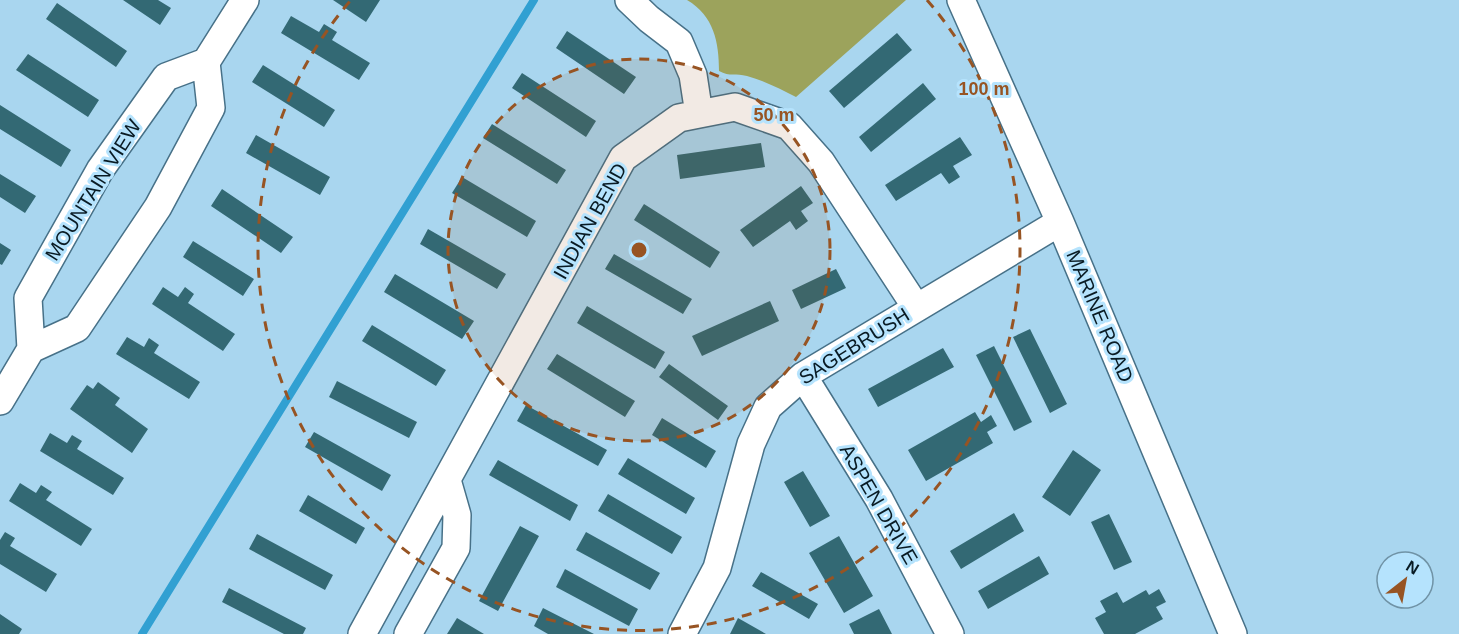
<svg xmlns="http://www.w3.org/2000/svg" width="1459" height="634" font-family="Helvetica,sans-serif">
<style>
.green{fill:#9ca35c}
.lines{fill:none;stroke-linecap:round;stroke-linejoin:round}
.stream{stroke:#31a0d2;stroke-width:8}
.building{fill:#336974}
.minor-casing{stroke:#477188;stroke-width:30}
.minor{stroke:#fff;stroke-width:27}
.ring{fill:none;stroke:#975423;stroke-width:3;stroke-dasharray:10 8}
.labels{text-anchor:middle;dominant-baseline:central;stroke-width:6;stroke-linejoin:round;paint-order:stroke}
.street-label{font-size:20px;fill:#091b24;stroke:#b5e3fd}
.centre{fill:#975423;stroke:#b5e3fd;stroke-width:3}
.ring-label{font-size:18px;text-anchor:middle;font-weight:bold;fill:#975423;stroke:#b5e3fd;stroke-width:6;stroke-linejoin:round;paint-order:stroke}
</style>
<rect width="100%" height="100%" fill="#a9d6ef"/>
<path class="green" d="M687,0H906L796,97C780,89 765,81 747,76C736,73 730,77 719,71C719,42 714,16 687,0Z"/>
<g class="lines">
<path class="stream" d="M142,634L534,0"/>
</g>
<path class="building" d="M123,0H158L171,8L160,25Z
M333,0H380L366,22Z
M57,3L127,51L116,67L46,19Z
M291,16L319,32L324,24L337,32L332,40L370,63L359,80L281,33Z
M567,31L636,77L624,94L556,48Z
M897,33L912,50L844,108L829,91Z
M28,54L99,100L88,117L16,70Z
M263,65L335,110L324,127L252,82Z
M522,73L596,121L586,137L512,88Z
M923,83L936,99L871,152L859,137Z
M0,105L71,150L61,167L0,129Z
M492,124L566,170L557,184L483,138Z
M256,135L330,177L320,195L246,153Z
M960,137L972,155L953,166L960,177L949,184L941,173L896,201L885,185Z
M761,143L765,167L680,179L677,155Z
M0,174L36,196L25,213L0,197Z
M462,177L536,221L527,237L452,193Z
M801,186L813,203L801,211L808,221L796,230L790,221L753,247L740,230Z
M222,189L293,237L281,253L211,206Z
M644,204L720,252L710,268L634,220Z
M428,229L506,274L497,289L420,244Z
M193,241L254,279L243,296L183,257Z
M0,243L11,250L2,265L0,264Z
M614,254L692,299L683,314L605,269Z
M836,269L846,288L801,309L792,290Z
M395,274L474,321L462,339L384,292Z
M163,287L178,297L185,287L194,294L188,303L235,334L223,351L152,304Z
M770,301L779,321L702,356L692,336Z
M587,306L665,352L655,369L577,323Z
M372,325L446,370L436,386L362,341Z
M1030,329L1067,404L1050,413L1013,337Z
M127,337L144,347L149,338L159,345L154,353L200,382L189,399L116,354Z
M994,346L1032,422L1014,431L976,355Z
M943,348L954,367L878,407L868,389Z
M557,354L635,401L625,417L547,369Z
M669,364L728,406L718,420L659,377Z
M337,381L417,422L409,438L329,397Z
M98,382L120,398L115,405L148,429L132,453L70,409L87,385L93,389Z
M526,405L607,450L598,466L517,421Z
M975,412L981,422L991,415L997,426L987,432L993,443L926,481L908,450Z
M662,418L716,451L706,468L652,435Z
M314,432L391,475L382,491L305,447Z
M50,433L67,443L72,435L82,441L77,449L124,478L113,495L40,451Z
M1073,450L1101,470L1070,516L1042,497Z
M628,458L695,498L686,514L618,474Z
M498,460L578,505L570,521L489,475Z
M803,471L830,516L810,527L784,482Z
M20,483L36,493L41,485L52,492L46,500L92,529L81,546L9,501Z
M608,494L682,537L672,554L598,511Z
M308,495L365,528L356,544L299,511Z
M1014,513L1024,531L961,569L950,551Z
M1109,514L1132,562L1114,570L1091,522Z
M520,526L539,536L498,611L479,601Z
M5,532L15,538L10,546L57,574L46,592L0,564V540Z
M586,532L660,573L650,590L576,550Z
M257,534L333,575L325,590L249,549Z
M839,536L873,596L844,613L809,553Z
M1039,556L1049,574L988,609L978,591Z
M565,569L638,609L629,626L556,587Z
M761,572L818,604L809,619L752,586Z
M229,588L306,628L303,634H284L222,602Z
M1159,589L1166,602L1156,607L1163,619L1135,634H1104L1095,618L1106,612L1100,601L1117,592L1123,603L1146,590L1149,595Z
M543,608L594,634H548L534,626Z
M879,609L892,634H854L849,624Z
M0,614L22,629L19,634H0Z
M457,618L484,634H447Z
M738,618L766,634H730Z"/>
<g class="lines">
<g class="minor-casing">
<path id="minor" d="M629,0L649,19L679,42L693,75L699,114
M961,0L1060,222L1233,634
M31,349L28,298L100,170L166,77L206,62L245,0
M803,376L879,499L950,634
M0,401L31,349L77,328L158,207L211,108L206,62
M362,634L623,158L679,118L699,114L735,107L789,126L821,162L916,307
M408,634L456,548L457,515L447,480
M682,634L717,568L751,444L768,407L803,376L1060,222"/>
</g>
<use href="#minor" class="minor"/>
</g>
<circle cx="639" cy="250" r="191" fill="#975423" fill-opacity=".12"/>
<g class="ring">
<circle cx="639" cy="250" r="191"/>
<path d="M927 0A381 381 0 1 1 351 0"/>
</g>
<g class="labels">
<g class="street-label">
<text transform="translate(93 190) rotate(-58)">MOUNTAIN VIEW</text>
<text transform="translate(590 221) rotate(-61)">INDIAN BEND</text>
<text transform="translate(1100 316) rotate(67)">MARINE ROAD</text>
<text transform="translate(854 346) rotate(-32)">SAGEBRUSH</text>
<text transform="translate(879 504) rotate(60)">ASPEN DRIVE</text>
</g>
</g>
<circle cx="639" cy="250" r="9" class="centre"/>
<g class="ring-label">
<text x="984" y="95">100 m</text>
<text x="774" y="121">50 m</text>
</g>
<g transform="translate(1405 580) rotate(31)"><circle r="28" fill="#b5e3fd" stroke="#7093a6" stroke-width="1.5"/>
<path d="M0-4.5L10 22L0 15L-10 22Z" fill="#975423"/>
<text y="-9" font-size="16" font-weight="bold" text-anchor="middle" fill="#091b24">N</text>
</g>
</svg>
